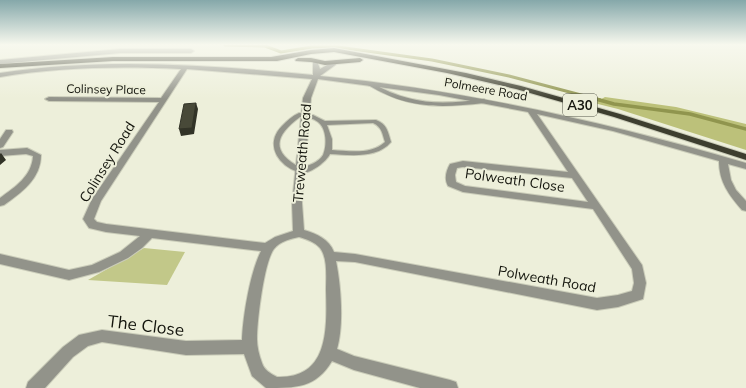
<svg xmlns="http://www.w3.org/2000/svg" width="746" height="388" font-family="Mulish,sans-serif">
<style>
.green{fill:#c2c889}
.forest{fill:#bcc17a}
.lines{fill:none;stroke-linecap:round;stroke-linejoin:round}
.stream-far1{stroke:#90954e;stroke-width:3}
.stream{stroke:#90954e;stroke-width:3.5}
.service-casing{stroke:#caccb9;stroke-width:2}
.minor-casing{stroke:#caccb9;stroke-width:2}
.trunk-casing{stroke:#caccb9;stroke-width:2}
.service{fill:#92938a;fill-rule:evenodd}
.minor{fill:#92938a;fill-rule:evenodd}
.trunk{fill:#3d3e2f;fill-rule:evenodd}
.shaded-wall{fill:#323327}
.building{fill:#484938;stroke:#323327}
.labels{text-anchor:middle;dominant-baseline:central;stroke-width:4;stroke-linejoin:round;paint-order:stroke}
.far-street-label{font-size:12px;fill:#14150d;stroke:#edefda}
.shield{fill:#edefda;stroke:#55564a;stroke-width:1}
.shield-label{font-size:13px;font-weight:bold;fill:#14150d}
.street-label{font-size:14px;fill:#14150d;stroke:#edefda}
.near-street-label{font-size:17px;fill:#14150d;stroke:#edefda}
</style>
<rect width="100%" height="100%" fill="#edefda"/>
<path class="green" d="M144,248L185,252L167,285L88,280Z"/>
<path class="forest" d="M605,97L676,107L746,124V150L618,109L594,103Z"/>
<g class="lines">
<path class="stream-far1" d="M225,45L265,46L281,52L312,47H338L432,60L509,76L600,100"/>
<path class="stream" d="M596,99L614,104L690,114L746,129"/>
<g class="service-casing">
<path id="service" d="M368,83H372C411,105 440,105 484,99L487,101L484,103C439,108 408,109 368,85Z
M299,113L313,115L325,121L376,120C387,124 388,132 391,142C377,159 350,155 330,154C326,162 309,175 300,173C297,172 294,170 291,169C274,159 267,141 282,126C287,121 292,116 299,113ZM300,117C307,117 313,118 318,122C327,129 327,146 323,155C319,162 308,166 301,168C271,152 274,136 300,117ZM373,123C382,127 382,133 385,142C371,155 349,151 332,150V139L327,125Z"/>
</g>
<g class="minor-casing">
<path id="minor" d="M120,49H191L194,51L191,53H120L0,64V60Z
M336,60L338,61V63L320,76C465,90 606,122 746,163V169L728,164L731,180L736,190L746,201V211L742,210C729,195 719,182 719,161L613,131L537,114L642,265L646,283L643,299L618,307L597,310L355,262L336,261C341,286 344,325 337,349L354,356L450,380L456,382L458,388H420L354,370L332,361C316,388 296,388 266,388L252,376L244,354L186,355L102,342L88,346L73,357L45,388H26L28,382L63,347L79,335L102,330L186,341L242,340C243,316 250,273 261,251L152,238L142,248L128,258L99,272L69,280L0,264V254L69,270L92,265L120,252L140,236L106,232L89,228L83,219L92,199L159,102L49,101L45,99L49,97L161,98L181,69C120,66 60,67 0,77V73C104,57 209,65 313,75V61H317L320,69ZM187,69L312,79L303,98L292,203L293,231L275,237L265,243L106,224L97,222L94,219L101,201ZM318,79L439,95L528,112L568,172L463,161L450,164C446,171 444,179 448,186L463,192L593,209L632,269L634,283L632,291L618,295L597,298L355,254L334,252C329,239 317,234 304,230L302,203L311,98ZM463,167L572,178L588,202L465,186L456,182L455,175L457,168ZM299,237C306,239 315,242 320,248C328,258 326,278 326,290C327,329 329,379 277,377C271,374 264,370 262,363C259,355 257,347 257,339C257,321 264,262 274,249C280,241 291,239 299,237Z
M6,130H12L13,132L3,147L0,148V139Z
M27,148L41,155C41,179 21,193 4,205L0,206V198C15,187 32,176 33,156L26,154L0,156V150Z"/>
</g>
<g class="trunk-casing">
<path id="trunk" d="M334,48L466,73L521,86L620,114L746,154V160L614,117L516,89L447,73L334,52L311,54L277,61H113L0,68V64L113,57H271L311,50Z
M298,58H311L325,61L360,58L363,60L360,62L325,65L311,62L296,61L295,60Z"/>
</g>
<use href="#service" class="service"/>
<use href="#minor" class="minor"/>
<use href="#trunk" class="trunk"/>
</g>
<path class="shaded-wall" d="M196,103L198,109L194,134L181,136L179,129Z
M1,153L6,160L0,165V154Z"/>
<path class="building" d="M196,103L192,128L179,129L184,104Z"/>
<linearGradient id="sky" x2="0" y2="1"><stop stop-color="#85a8aa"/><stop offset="0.45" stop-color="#f7f8ee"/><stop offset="1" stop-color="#f7f8ee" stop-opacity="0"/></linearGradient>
<rect width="746" height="99" fill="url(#sky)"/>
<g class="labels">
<g class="far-street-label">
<text transform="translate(106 89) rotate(1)">Colinsey Place</text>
<text transform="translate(486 89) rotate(10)">Polmeere Road</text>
</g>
<rect class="shield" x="563" y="94" width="34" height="22" rx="3"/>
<g class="shield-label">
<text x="580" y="105">A30</text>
</g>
<g class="street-label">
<text transform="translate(302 153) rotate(-85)">Treweath Road</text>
<text transform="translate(107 162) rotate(-58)">Colinsey Road</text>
<text transform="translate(515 180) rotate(8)">Polweath Close</text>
<text transform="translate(547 279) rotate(10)">Polweath Road</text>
</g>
<g class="near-street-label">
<text transform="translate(146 325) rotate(7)">The Close</text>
</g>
</g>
</svg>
